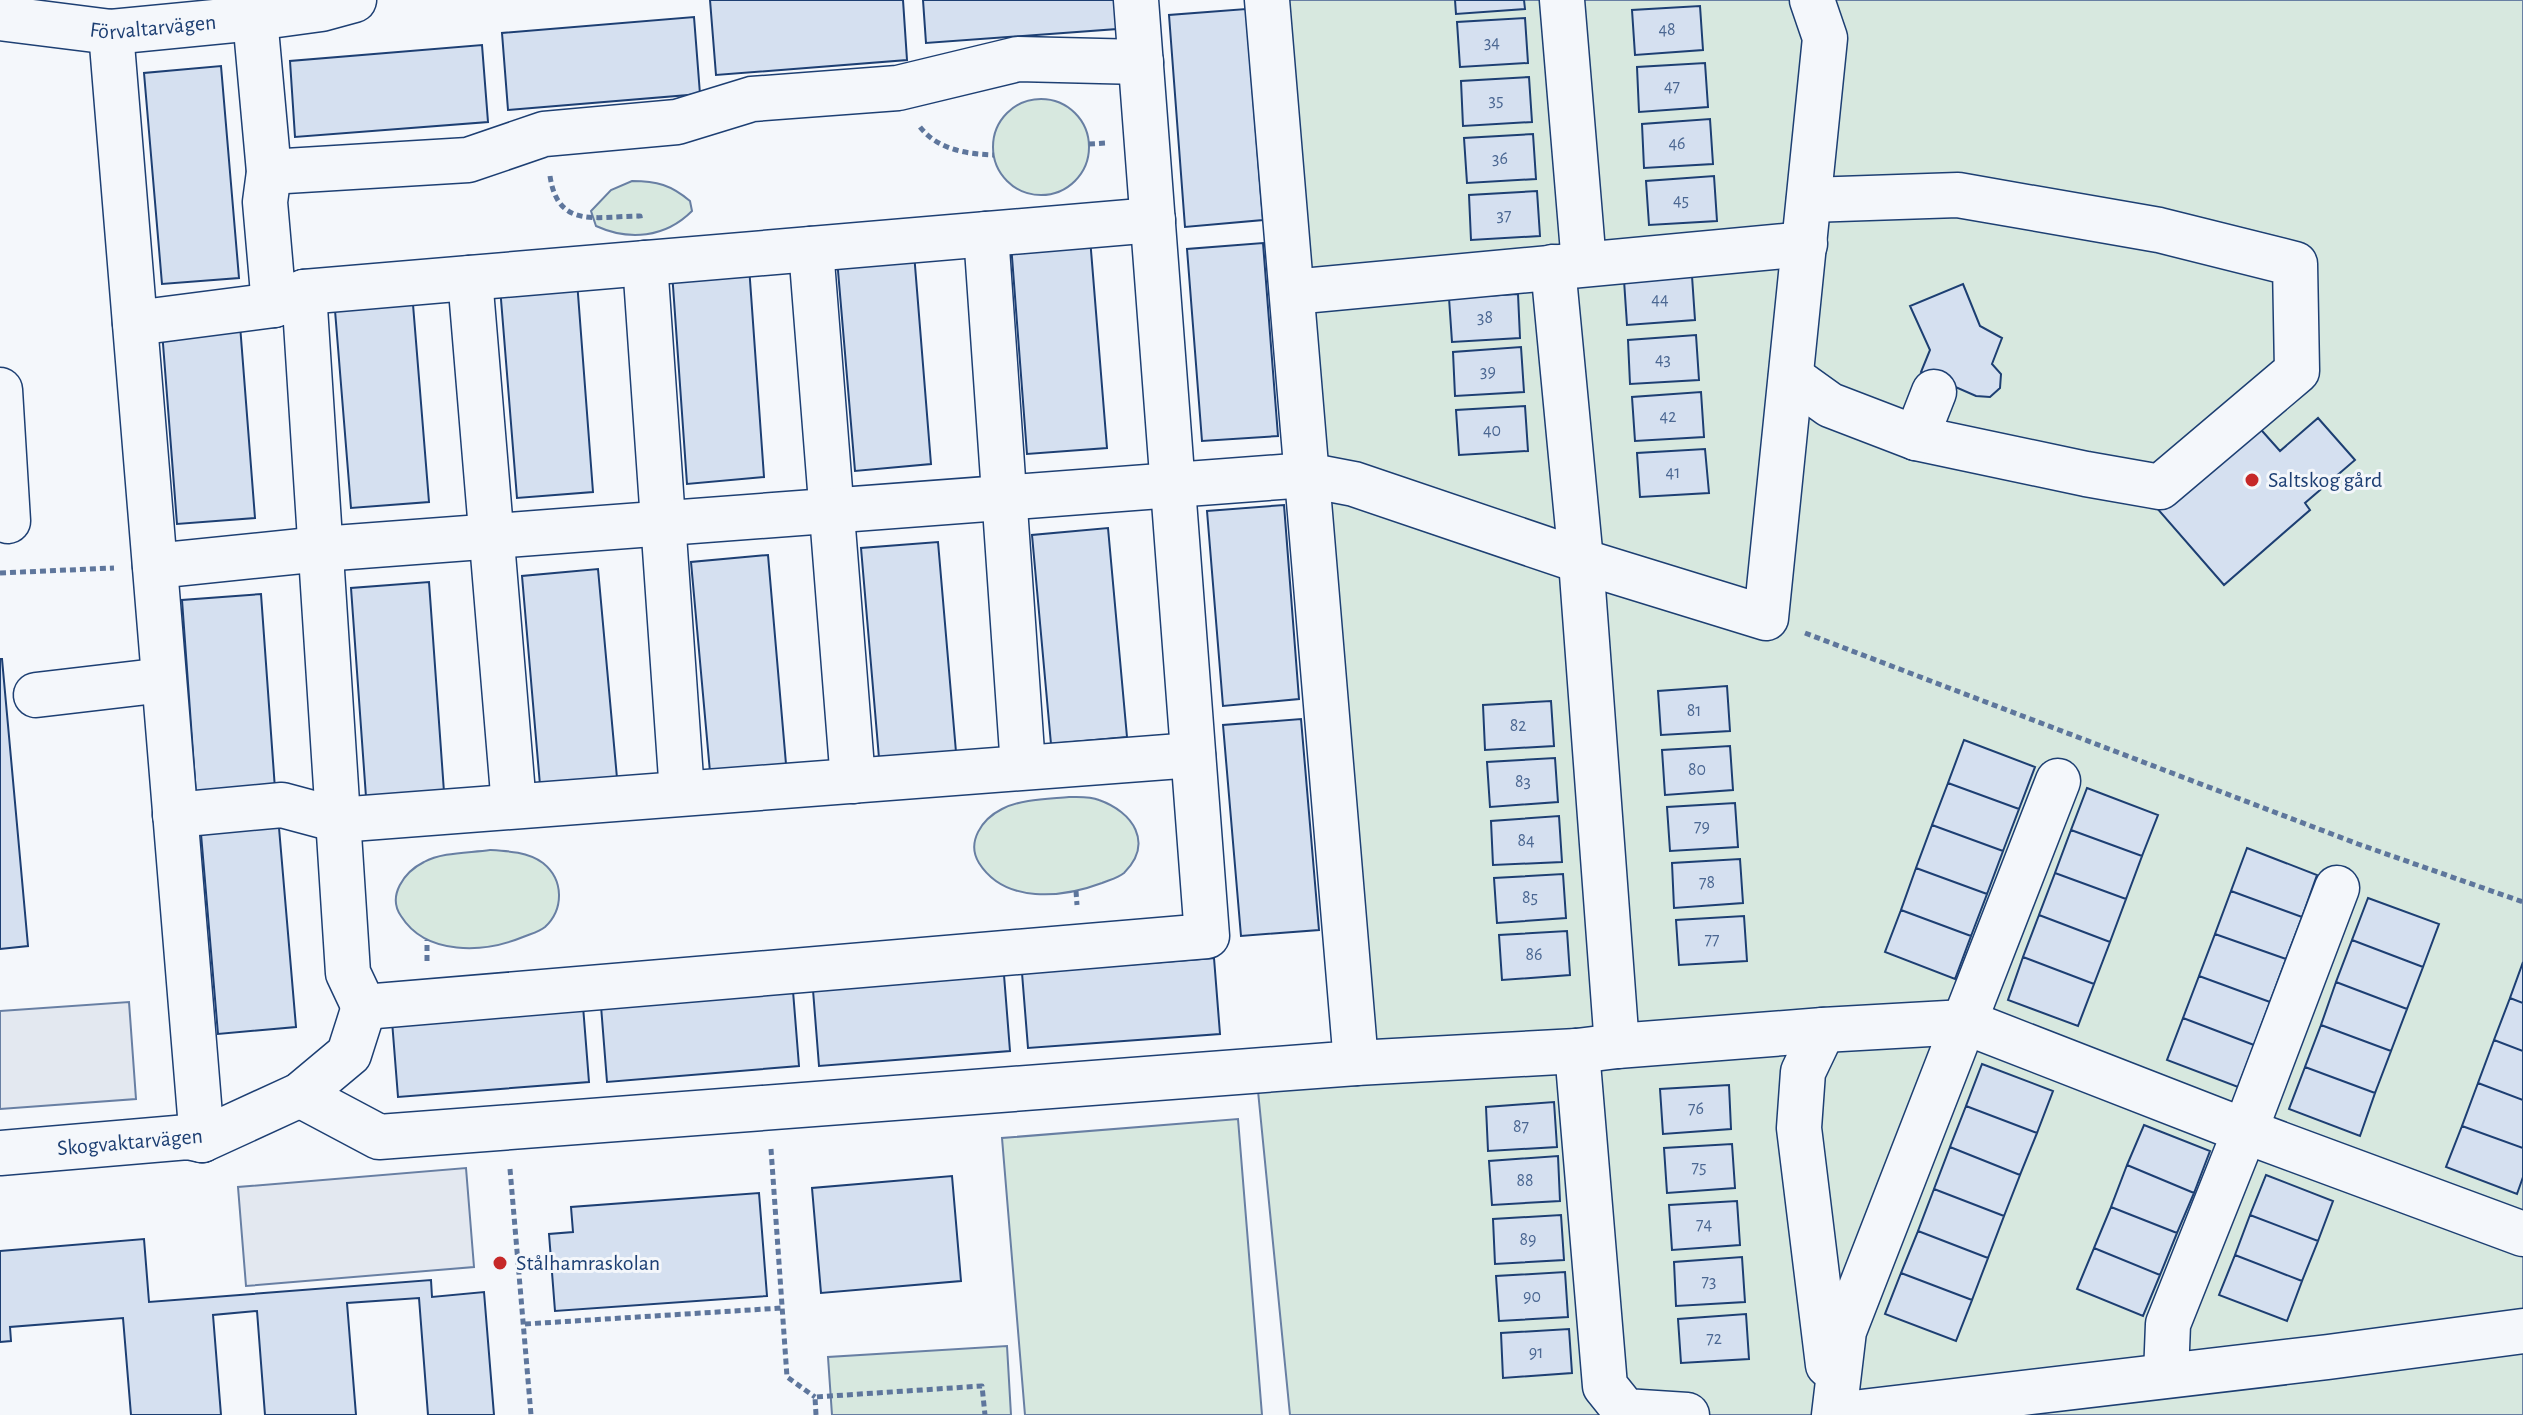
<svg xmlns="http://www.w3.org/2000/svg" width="2523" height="1415" font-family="'Alegreya Sans',sans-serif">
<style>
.green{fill:#d7e8df;stroke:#687fa3;stroke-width:2}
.parking{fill:#e3e8f0;stroke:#687fa3;stroke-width:2}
.building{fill:#d5e0f0;stroke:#1d3f73;stroke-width:2}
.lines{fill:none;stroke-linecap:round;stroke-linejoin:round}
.minor-casing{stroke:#1d3f73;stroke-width:47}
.path{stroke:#5e769c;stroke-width:5;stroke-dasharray:6 4;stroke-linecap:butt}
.minor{stroke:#f4f7fb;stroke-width:44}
.poi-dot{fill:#c62828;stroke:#f4f7fb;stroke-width:3}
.labels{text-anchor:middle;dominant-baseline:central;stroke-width:6;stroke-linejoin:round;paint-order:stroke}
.number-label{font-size:18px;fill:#4b6792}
.street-label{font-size:22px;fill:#1d3f73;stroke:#f4f7fb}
.poi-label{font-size:22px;fill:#1d3f73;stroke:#f4f7fb;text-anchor:start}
</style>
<rect width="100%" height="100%" fill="#f4f7fb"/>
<path class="green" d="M1280,0H2523V1415H1290L1258,1091L1369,1083Z
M993 147a48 48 0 1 1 96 0a48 48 0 1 1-96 0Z
M632,181C657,181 671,185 690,201L692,211C665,238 629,241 596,226L591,211L611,190Z
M1069,797C1078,797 1090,796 1099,800C1133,812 1154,843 1124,873C1118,878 1109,880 1102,883C1062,898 1005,904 979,863C966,842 982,819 1002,809C1021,799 1048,799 1069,797Z
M490,850C508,851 528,852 543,863C564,880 564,909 545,927C539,932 530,934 523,937C484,953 426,956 401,916C387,896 404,872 424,862C442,852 469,853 490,850Z
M1238,1119L1262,1415H1025L1002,1138Z
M1007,1346L1011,1415H832L828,1357Z"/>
<path class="parking" d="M129,1002L136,1099L0,1109V1011Z
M466,1168L474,1267L246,1286L238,1187Z"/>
<path class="building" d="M710,0H903L907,60L716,75Z
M923,0H1115L1117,29L926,43Z
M1455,0H1524L1525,9L1456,14Z
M1700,6L1703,50L1635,55L1632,10Z
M1246,9L1263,220L1185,227L1169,15Z
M694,17L700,94L508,110L502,33Z
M1525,18L1528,63L1460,67L1457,22Z
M482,45L488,122L295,137L290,61Z
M1705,63L1708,107L1639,112L1637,67Z
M221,66L239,278L162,284L144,73Z
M1529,77L1532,122L1463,126L1461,81Z
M1710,119L1713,164L1644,168L1642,124Z
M1533,134L1536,179L1467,183L1464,138Z
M1714,176L1717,221L1649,225L1646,181Z
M1537,191L1540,236L1471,240L1469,195Z
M1090,238L1107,448L1027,454L1011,244Z
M1263,243L1278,436L1202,441L1187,249Z
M914,253L931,464L855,471L837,259Z
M749,266L764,477L687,484L672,272Z
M1692,276L1695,320L1627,325L1624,280Z
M577,281L593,492L517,498L500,287Z
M1963,284L1980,326L2002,338L1992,364L2001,374L2000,388L1990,397L1976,396L1921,372L1930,350L1910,306Z
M412,292L429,502L351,508L334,298Z
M1518,294L1520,338L1452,342L1449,298Z
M240,325L255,518L177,524L162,331Z
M1696,335L1699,380L1630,384L1628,340Z
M1521,347L1524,392L1455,396L1453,352Z
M1701,392L1704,437L1635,441L1632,397Z
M1525,406L1528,451L1459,455L1456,410Z
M2247,414L2280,451L2318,418L2355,460L2305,503L2310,510L2224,585L2149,499Z
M1705,449L1709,493L1640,497L1637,453Z
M1284,505L1299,699L1223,706L1207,511Z
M1108,528L1127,737L1051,744L1032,535Z
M938,542L956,752L879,758L861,548Z
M768,555L786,764L710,772L691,562Z
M598,569L617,778L540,785L522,576Z
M429,582L444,792L366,797L351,588Z
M261,594L275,789L196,794L182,600Z
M0,659H2L28,946L0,949Z
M1727,686L1730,731L1661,735L1658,691Z
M1551,701L1554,746L1485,750L1483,705Z
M1301,719L1319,930L1241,936L1223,725Z
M1964,740L2035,767L2019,809L1948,783Z
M1730,746L1733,790L1665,795L1662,750Z
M1555,758L1558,802L1490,807L1487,762Z
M1948,783L2019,809L2003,851L1932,825Z
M2087,788L2158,815L2142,856L2071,830Z
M1735,803L1738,847L1670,851L1667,807Z
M278,816L296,1027L218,1034L200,822Z
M1559,816L1562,862L1493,865L1491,821Z
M1932,825L2003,851L1987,894L1916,868Z
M2071,830L2142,856L2126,899L2055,873Z
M2247,848L2317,875L2302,917L2231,891Z
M1740,859L1743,903L1674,908L1672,863Z
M1916,868L1987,894L1971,936L1901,910Z
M2055,873L2126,899L2110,942L2039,915Z
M1563,874L1566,918L1497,923L1494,878Z
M2231,891L2302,917L2286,959L2215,934Z
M2368,898L2439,924L2423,967L2352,940Z
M1901,910L1971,936L1955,979L1885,952Z
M2039,915L2110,942L2094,984L2023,957Z
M1744,916L1747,961L1679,965L1676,920Z
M1567,931L1570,975L1502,980L1499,935Z
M2215,934L2286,959L2270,1002L2199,976Z
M2352,940L2423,967L2407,1009L2336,982Z
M2023,957L2094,984L2078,1026L2008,1000Z
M1214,958L1220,1034L1028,1048L1022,973Z
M2523,962V1003L2510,998Z
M1004,975L1010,1051L819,1066L813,990Z
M2199,976L2270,1002L2254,1045L2183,1018Z
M2336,982L2407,1009L2391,1051L2321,1025Z
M793,991L799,1066L607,1082L601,1006Z
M2510,998L2523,1003V1051L2494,1040Z
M583,1006L589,1082L398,1097L392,1021Z
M2183,1018L2254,1045L2238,1087L2167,1060Z
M2321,1025L2391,1051L2375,1093L2305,1067Z
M2494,1040L2523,1051V1100L2478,1083Z
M1982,1064L2053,1091L2037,1133L1966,1106Z
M2305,1067L2375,1093L2360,1136L2289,1109Z
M2478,1083L2523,1100V1148L2462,1126Z
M1729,1085L1731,1129L1663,1134L1660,1089Z
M1554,1102L1557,1147L1488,1151L1486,1107Z
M1966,1106L2037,1133L2020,1175L1950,1147Z
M2144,1125L2210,1151L2194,1193L2127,1165Z
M2462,1126L2523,1148V1177L2517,1194L2446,1167Z
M1732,1144L1735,1188L1667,1193L1664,1148Z
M1950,1147L2020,1175L2004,1216L1934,1189Z
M1558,1156L1560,1201L1492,1205L1489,1161Z
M2127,1165L2194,1193L2177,1233L2111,1207Z
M2266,1175L2333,1201L2318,1241L2250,1215Z
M952,1176L961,1281L821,1293L812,1188Z
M1934,1189L2004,1216L1988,1258L1918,1231Z
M759,1193L767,1296L555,1311L549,1234L573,1232L571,1207Z
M1737,1201L1740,1245L1672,1250L1669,1205Z
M2111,1207L2177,1233L2160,1275L2094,1248Z
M1561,1215L1564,1260L1495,1264L1493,1219Z
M2250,1215L2318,1241L2302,1281L2235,1255Z
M1918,1231L1988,1258L1972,1300L1901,1273Z
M144,1239L149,1302L431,1280L432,1297L484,1292L494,1415H428L419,1298L347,1303L356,1415H265L257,1311L213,1315L221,1415H131L123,1318L10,1327L11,1341L0,1342V1251Z
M2094,1248L2160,1275L2143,1316L2077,1289Z
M2235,1255L2302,1281L2287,1321L2219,1295Z
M1742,1257L1745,1302L1676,1306L1674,1262Z
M1565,1272L1568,1317L1499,1321L1496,1276Z
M1901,1273L1972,1300L1956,1341L1885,1314Z
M1746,1314L1749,1359L1681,1363L1678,1319Z
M1569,1329L1572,1373L1503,1378L1501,1333Z"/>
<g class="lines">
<g class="minor-casing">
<g id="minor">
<path d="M1562,0L1584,264"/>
<path id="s1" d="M0,18L111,32L255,18L321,9L354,0"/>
<path d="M255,18L269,172L265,202L274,305"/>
<path d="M111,32L202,1140"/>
<path d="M269,172L468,160L544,134L677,122L752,99L898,88L1018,59L1141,62"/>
<path d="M986,234L1023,767"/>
<path d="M811,249L853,781"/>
<path d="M645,263L682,793"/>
<path d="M1553,267L1581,561L1617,1046"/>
<path d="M470,278L514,806"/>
<path d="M304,292L348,973L364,1007L1207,936L1136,0"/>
<path d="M1292,292L1805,244"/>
<path d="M135,323L274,305L304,292L1153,220"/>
<path d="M1791,377L1830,405L1916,438L2086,474L2160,487L2297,371L2295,264L2159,230L1958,195L1809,200"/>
<path d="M0,390L8,521"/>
<path d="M1916,438L1934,392"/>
<path d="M155,566L321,549L1307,475L1354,484L1581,561L1766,618L1825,38L1812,0"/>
<path d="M36,695L164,680"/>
<path d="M175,815L282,805L338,820L1193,755"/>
<path d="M1823,1030L1803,1072L1799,1128L1828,1365"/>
<path d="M1577,1051L1605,1386L1625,1411L1687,1415"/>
<path d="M1356,1063L1577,1051L1617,1046L1823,1030L1965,1022L2245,1131L2523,1234"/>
<path d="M300,1095L379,1137L1356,1063L1267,0"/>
<path d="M0,1153L188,1137L202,1140L300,1095L349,1054L364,1007"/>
<path d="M2166,1375L2168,1324L2245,1131L2337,888"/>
<path d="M1834,1415L1844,1331L2058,781"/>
<path d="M1836,1415L2328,1357L2523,1331"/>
</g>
</g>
<path class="path" d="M920,127C938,150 967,154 994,155
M1089,144L1106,143
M550,176C558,230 597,216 640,216L641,222
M0,573L114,568
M1805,633L2358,844L2523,902
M1076,891L1077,905
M427,961V940
M771,1149L787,1377L815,1397
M510,1169L531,1415
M525,1324L782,1308
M816,1415L815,1397L982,1386L985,1415"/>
<use href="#minor" class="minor"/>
</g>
<g class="poi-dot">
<circle cx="2252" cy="480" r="8"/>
<circle cx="500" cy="1263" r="8"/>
</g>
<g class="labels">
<g class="number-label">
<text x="1667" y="30">48</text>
<text x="1492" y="43">34</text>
<text x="1672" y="87">47</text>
<text x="1496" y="101">35</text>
<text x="1677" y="144">46</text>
<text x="1500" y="159">36</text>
<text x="1681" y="201">45</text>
<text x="1504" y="216">37</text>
<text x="1660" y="300">44</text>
<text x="1485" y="318">38</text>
<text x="1663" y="360">43</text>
<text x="1488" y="372">39</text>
<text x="1668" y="417">42</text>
<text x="1492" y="431">40</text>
<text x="1673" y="473">41</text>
<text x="1694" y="711">81</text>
<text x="1518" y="726">82</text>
<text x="1697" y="770">80</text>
<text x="1523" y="782">83</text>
<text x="1702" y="827">79</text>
<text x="1526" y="841">84</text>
<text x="1707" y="883">78</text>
<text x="1530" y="898">85</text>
<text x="1712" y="940">77</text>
<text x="1534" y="955">86</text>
<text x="1696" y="1109">76</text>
<text x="1521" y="1127">87</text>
<text x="1699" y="1168">75</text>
<text x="1525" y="1181">88</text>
<text x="1704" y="1225">74</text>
<text x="1528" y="1240">89</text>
<text x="1709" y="1282">73</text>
<text x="1532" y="1297">90</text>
<text x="1714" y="1339">72</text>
<text x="1536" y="1353">91</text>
</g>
<g class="street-label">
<text stroke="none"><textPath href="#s1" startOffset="154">Förvaltarvägen</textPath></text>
<text transform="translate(130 1142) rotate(-5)">Skogvaktarvägen</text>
</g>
<g class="poi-label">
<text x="2268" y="480">Saltskog gård</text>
<text x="516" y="1263">Stålhamraskolan</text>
</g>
</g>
</svg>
